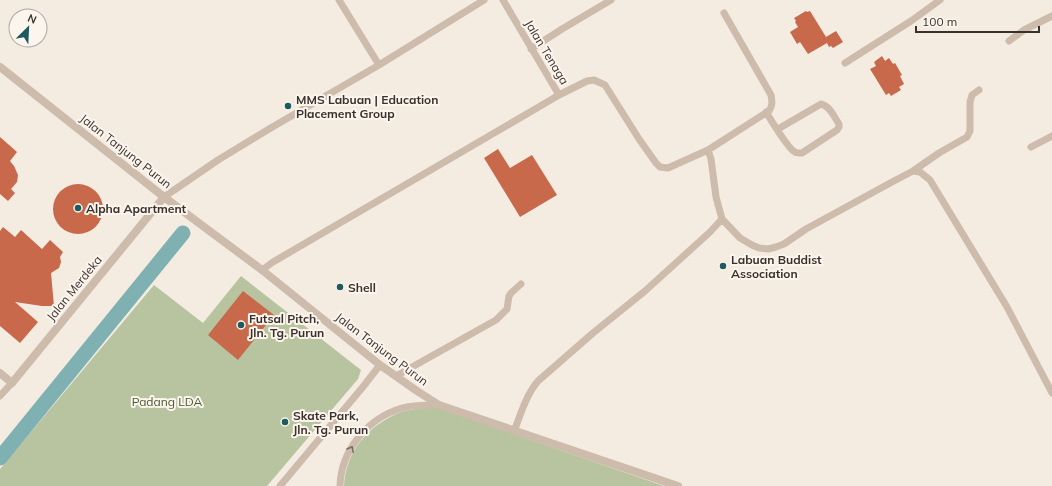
<svg xmlns="http://www.w3.org/2000/svg" width="1052" height="486" font-family="Mulish,sans-serif">
<style>
.green{fill:#b8c4a0}
.lines{fill:none;stroke-linecap:round;stroke-linejoin:round}
.river{stroke:#7fb0b2;stroke-width:15}
.building{fill:#c8694b}
.minor{stroke:#cdbbac;stroke-width:7}
.tertiary{stroke:#cdbbac;stroke-width:8}
.oneway{stroke:#7d6f65}
.poi-dot{fill:#1f5a5e;stroke:#fbf5ee;stroke-width:1.5}
.labels{text-anchor:middle;dominant-baseline:central;stroke-width:4;stroke-linejoin:round;paint-order:stroke}
.street-label{font-size:12px;fill:#3b302b;stroke:#fbf5ee}
.poi-label{font-size:12px;font-weight:bold;fill:#3b302b;stroke:#fbf5ee;text-anchor:start}
.park-label{font-size:12px;fill:#4a5a2e;stroke:#fbf5ee}
</style>
<rect width="100%" height="100%" fill="#f4ebe1"/>
<path class="green" d="M241,276L361,370L358,379L267,486H0V469L154,285L203,323Z
M422,408H439L664,486H344C346,451 368,425 401,412C407,410 415,409 422,408Z"/>
<g class="lines">
<path class="river" d="M0,458L183,233"/>
</g>
<path class="building" d="M806,11L807,12L810,11L826,37L836,31L843,42L833,48L831,46L829,47L827,43L808,54L800,42L797,44L790,32L798,27L795,22L796,21L794,18Z
M882,56L885,61L889,58L893,64L895,63L902,75L900,76L904,84L899,87L901,90L891,96L889,93L886,95L870,69L876,66L874,62Z
M0,137L17,152L10,161L14,166L18,175L17,182L11,189L15,193L8,201L0,194Z
M498,149L510,168L532,155L557,195L520,217L484,158Z
M53 209a25 25 0 1 1 50 0a25 25 0 1 1-50 0Z
M3,227L15,237L21,230L42,249L50,240L63,252L60,257L61,262L59,268L51,273L54,306H42L15,302L38,322L20,343L0,326V231Z
M243,291L274,315L238,360L208,335Z"/>
<g class="lines">
<path class="minor" d="M339,0L379,65
M503,0L559,95
M1009,41L1024,30L1052,16
M531,49L562,29L611,0
M845,63L911,21L940,0
M766,112C771,120 788,149 795,152C796,153 801,153 802,153L837,130L839,127V124C834,117 830,106 821,104L778,129
M1031,147L1052,136
M708,150L769,111C773,105 772,101 771,95L724,13
M913,171L939,153L967,137L970,131V102L972,95L979,90
M164,197L218,160L269,129L379,65L484,0
M722,219L740,238L752,245L759,248L768,249L776,247L784,244L806,229L892,182L913,171L920,172L930,180L1007,307L1052,393
M262,270L273,262L537,108L559,95L587,81L594,80L605,85L639,139L656,163L660,167L668,168L708,150L711,159L716,197L722,219L710,232L645,291L593,333L538,381C526,395 521,414 514,431
M396,376L496,320L507,309L509,296L511,293L521,284
M0,396L12,383
M280,486L362,388L380,365
M340,486C341,450 368,418 402,408C413,405 426,405 439,405"/>
<path class="tertiary" d="M0,67L164,197L262,270L380,365L417,391L439,405L678,486
M0,373L12,383L164,197"/>
</g>
<defs><path id="oneway-chevron" d="M-2-3.5L2.5 0L-2 3.5" fill="none" stroke-width="1.6" stroke-linecap="round" stroke-linejoin="round"/></defs>
<use class="oneway" href="#oneway-chevron" transform="translate(351 449) rotate(-61)"/>
<g class="poi-dot">
<circle cx="288" cy="106" r="4"/>
<circle cx="78" cy="208" r="4"/>
<circle cx="723" cy="266" r="4"/>
<circle cx="340" cy="287" r="4"/>
<circle cx="241" cy="325" r="4"/>
<circle cx="285" cy="422" r="4"/>
</g>
<g class="labels">
<g class="street-label">
<text transform="translate(547 52) rotate(59)">Jalan Tenaga</text>
<text transform="translate(126 151) rotate(38)">Jalan Tanjung Purun</text>
<text transform="translate(74 288) rotate(-51)">Jalan Merdeka</text>
<text transform="translate(382 349) rotate(37)">Jalan Tanjung Purun</text>
</g>
<g class="poi-label">
<text x="296" y="99">MMS Labuan | Education<tspan x="296" dy="14">Placement Group</tspan></text>
<text x="86" y="208">Alpha Apartment</text>
<text x="731" y="259">Labuan Buddist<tspan x="731" dy="14">Association</tspan></text>
<text x="348" y="287">Shell</text>
<text x="249" y="318">Futsal Pitch,<tspan x="249" dy="14">Jln. Tg. Purun</tspan></text>
<text x="293" y="415">Skate Park,<tspan x="293" dy="14">Jln. Tg. Purun</tspan></text>
</g>
<g class="park-label">
<text x="167" y="401">Padang LDA</text>
</g>
</g>
<g transform="translate(28 28) rotate(24)"><circle r="19" fill="#fbf5ee" stroke="#aea6a0"/>
<path d="M0-3L7 15L0 10L-7 15Z" fill="#1f5a5e"/>
<text y="-6" font-size="11" font-weight="bold" text-anchor="middle" fill="#3b302b">N</text>
</g>
<path d="M916 26v6h123v-6" fill="none" stroke="#3b302b" stroke-width="2"/>
<text x="922" y="26" font-size="12" fill="#3b302b" stroke="#fbf5ee" stroke-width="3" paint-order="stroke">100 m</text>
</svg>
